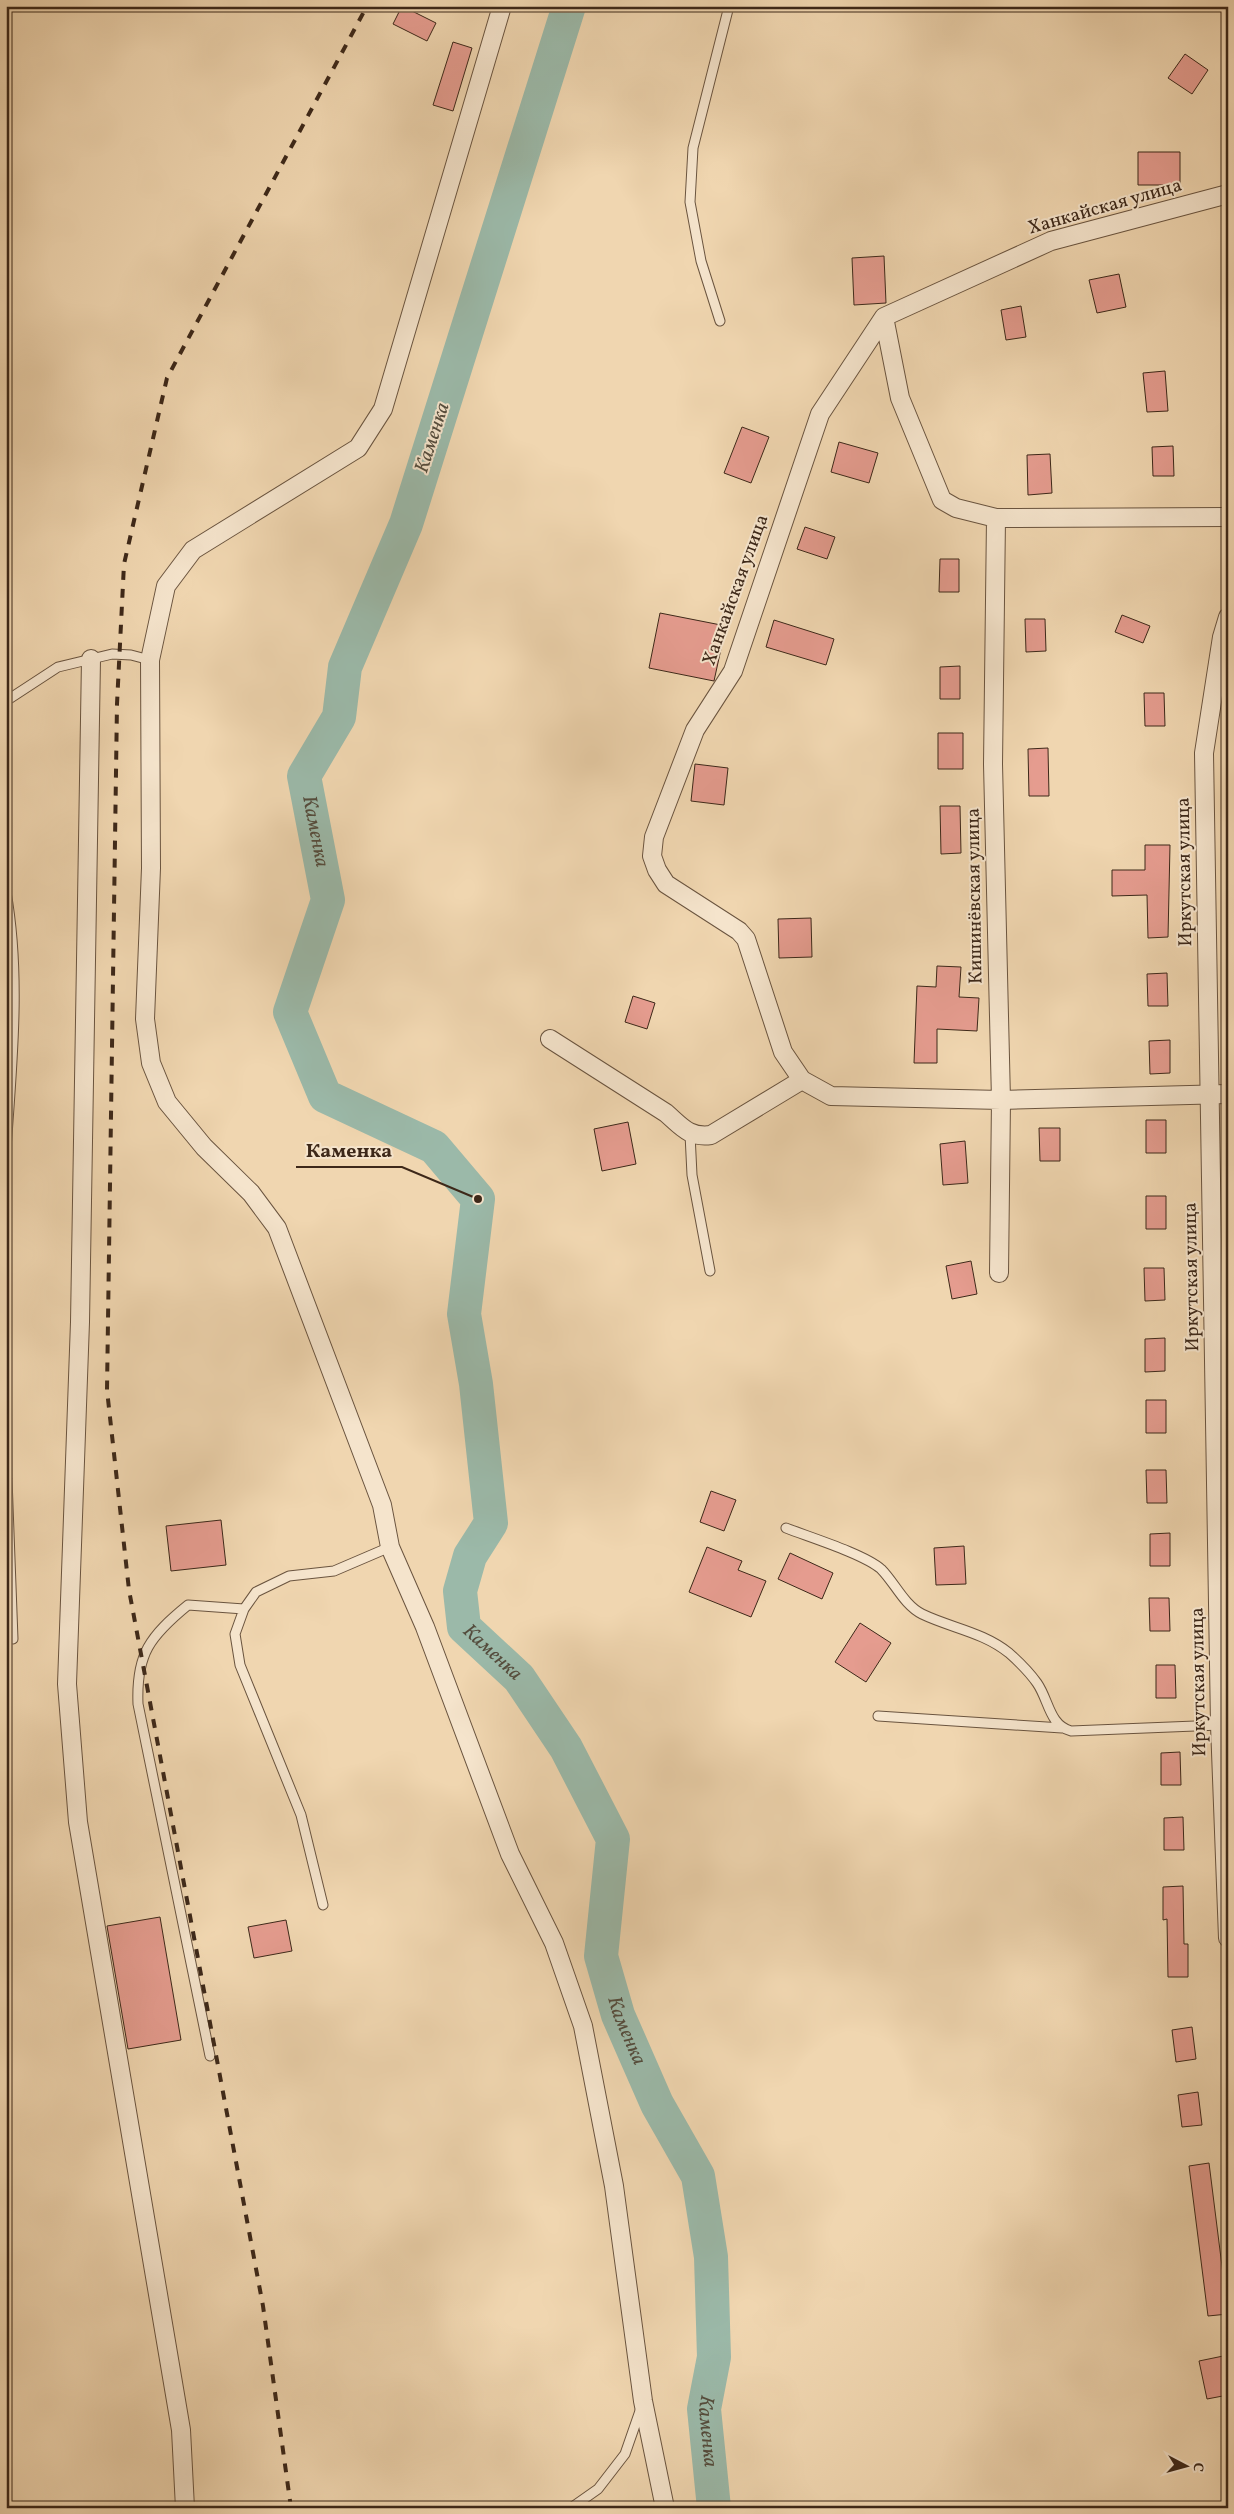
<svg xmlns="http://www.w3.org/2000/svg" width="1234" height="2514" font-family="Vollkorn,serif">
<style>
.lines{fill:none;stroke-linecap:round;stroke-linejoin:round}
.river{stroke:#9bb9a9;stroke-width:34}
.building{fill:#e59c8f;stroke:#3d2819}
.lane-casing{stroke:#6a543f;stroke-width:11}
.street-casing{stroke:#6a543f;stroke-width:20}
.lane{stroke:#f5e4cc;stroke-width:9}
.street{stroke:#f5e4cc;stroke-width:18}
.rail{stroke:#3d2819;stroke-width:4;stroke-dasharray:9 9;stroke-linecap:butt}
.labels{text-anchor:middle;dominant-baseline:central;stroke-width:4;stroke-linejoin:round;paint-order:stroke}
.street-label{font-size:19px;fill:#3d2819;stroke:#f5e4cc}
.water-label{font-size:20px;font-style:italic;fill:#544c3d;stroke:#f5e4cc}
.leader{fill:none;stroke:#3d2819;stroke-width:2}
.callout-dot{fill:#3d2819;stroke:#f5e4cc;stroke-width:2}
.callout-label{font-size:20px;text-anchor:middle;font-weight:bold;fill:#3d2819;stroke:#f5e4cc;stroke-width:4;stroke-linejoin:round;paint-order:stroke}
</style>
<rect width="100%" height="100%" fill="#f0d6b0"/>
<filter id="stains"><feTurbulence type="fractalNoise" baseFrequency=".004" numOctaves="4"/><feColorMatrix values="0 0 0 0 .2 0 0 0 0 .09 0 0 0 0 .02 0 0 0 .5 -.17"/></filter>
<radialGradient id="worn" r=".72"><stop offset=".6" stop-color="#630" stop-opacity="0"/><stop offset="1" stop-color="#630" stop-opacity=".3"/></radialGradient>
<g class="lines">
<path class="river" id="s1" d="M569,6L406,524L345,667L339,717L304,776L328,900L290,1012L325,1096L434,1147L478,1199L464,1314L476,1384L491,1523L470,1556L460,1591L464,1627L519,1678L566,1748L613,1839L601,1956L618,2015L657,2104L698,2176L711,2257L714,2357L704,2409L714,2508"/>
</g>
<path class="building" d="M402,6L436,23L427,41L393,24Z
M453,42L472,48L453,111L433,105Z
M1185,54L1208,70L1192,94L1168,78Z
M1138,152H1180V185H1138Z
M884,256L886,303L854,305L852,258Z
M1119,274L1126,307L1097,313L1089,280Z
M1021,306L1026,337L1006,340L1001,310Z
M1165,371L1168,411L1147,412L1143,373Z
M742,427L769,437L751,483L724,473Z
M839,442L878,453L869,483L831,472Z
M1173,446L1174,476H1153L1152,447Z
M1050,454L1052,493L1028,495L1027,455Z
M805,527L835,537L827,559L797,549Z
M940,559H959V592H939Z
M660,613L726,626L714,681L649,668Z
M1122,615L1150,626L1143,643L1115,632Z
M1025,619H1045L1046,651L1026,652Z
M774,620L834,639L826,665L766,647Z
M960,666V699H940V667Z
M1144,693H1164L1165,726H1145Z
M938,733H963V769H938Z
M1048,748L1049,796H1029L1028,749Z
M695,764L728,768L724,805L691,801Z
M940,806H960L961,853L941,854Z
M1145,845H1170L1168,937L1148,938L1147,895L1112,896V870H1145Z
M811,918L812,957L779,958L778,919Z
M937,966L961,967L959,997L979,998L977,1031L937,1029V1063H914L917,986L936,987Z
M1167,973L1168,1006H1148L1147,974Z
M633,996L655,1003L647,1029L625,1022Z
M1170,1040V1073L1150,1074L1149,1041Z
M1146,1120H1166V1153H1146Z
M628,1122L636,1164L602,1171L594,1129Z
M1039,1128H1060V1161H1040Z
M965,1141L968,1183L943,1185L940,1144Z
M1146,1196H1166V1229H1146Z
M971,1261L977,1294L952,1299L946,1266Z
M1144,1268H1164L1165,1300L1145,1301Z
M1165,1338V1371L1145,1372V1339Z
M1146,1400H1166V1433H1146Z
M1146,1470H1166L1167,1503H1147Z
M711,1491L736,1500L724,1531L700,1522Z
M221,1520L226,1565L171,1571L166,1526Z
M1170,1533V1566H1150V1534Z
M964,1546L966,1584L936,1585L934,1548Z
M707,1547L742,1561L738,1570L766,1581L751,1617L689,1592Z
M790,1553L833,1573L822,1599L778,1579Z
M1149,1598H1169L1170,1631H1150Z
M860,1623L891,1643L866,1682L835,1662Z
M1156,1665H1175L1176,1698H1156Z
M1180,1752L1181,1785H1161V1753Z
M1183,1817L1184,1850H1164V1818Z
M1183,1886L1184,1944H1188V1977H1168L1167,1919L1163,1920V1887Z
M160,1917L181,2040L128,2049L107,1926Z
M286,1920L292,1951L254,1958L248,1927Z
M1192,2027L1196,2059L1176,2062L1172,2030Z
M1198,2092L1202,2125L1182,2127L1178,2095Z
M1209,2163L1228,2314L1208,2316L1189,2166Z
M1228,2355V2395L1207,2399L1199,2361Z"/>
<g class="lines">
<g class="lane-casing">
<path id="lane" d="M720,321L701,261L690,202L693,148L729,6
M6,701L58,667L112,654L131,655L150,660
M6,892C21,976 12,1063 6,1149
M690,1134L692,1175L710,1271
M6,1335L7,1479L13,1639
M786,1528C809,1537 864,1554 881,1569C895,1583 904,1605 922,1614C951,1628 983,1632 1009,1653C1018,1661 1030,1673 1037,1683C1049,1700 1049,1725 1071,1731L1220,1725
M878,1716L1062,1728
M323,1905L301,1815L240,1665L235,1634L244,1609L256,1592L289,1576L334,1571L390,1547
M210,2056L138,1704C136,1654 150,1636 188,1605L244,1609
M571,2508L598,2489L625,2454L641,2408"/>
</g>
<g class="street-casing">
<path id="street" d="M502,6L383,409L358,448L193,550L166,586L150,660L151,868L145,1019L151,1063L167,1102L204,1147L251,1193L277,1228L382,1505L390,1547L425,1627L510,1854L554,1943L583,2026L614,2186L643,2401L665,2508
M1228,194L1051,241L884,317L820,414L733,671L695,730L654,837L652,856L657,870L666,884L739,931L746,939L783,1052L802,1080L831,1096L1001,1100L1228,1094
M884,317L900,398L942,500L956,508L996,518L1228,517
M996,518L993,764L1001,1100L999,1273
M1228,617L1222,637L1204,753L1220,1725L1228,1938
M91,659L80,1322L67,1684L78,1822L181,2430L185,2508
M550,1039L666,1113C681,1126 689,1138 711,1135L802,1080"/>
</g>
<use href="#lane" class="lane"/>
<use href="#street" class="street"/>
<path class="rail" d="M291,2508L263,2306L129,1590L107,1390L117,704L124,564L167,378L367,6"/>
</g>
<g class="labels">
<g class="street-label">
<text transform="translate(1105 207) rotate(-16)">Ханкайская улица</text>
<text transform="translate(736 590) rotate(-70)">Ханкайская улица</text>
<text transform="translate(1185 872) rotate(-91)">Иркутская улица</text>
<text transform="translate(975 896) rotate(-91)">Кишинёвская улица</text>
<text transform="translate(1192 1277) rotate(-91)">Иркутская улица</text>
<text transform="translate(1199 1682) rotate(-91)">Иркутская улица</text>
</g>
<g class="water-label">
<text transform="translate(433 438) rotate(-72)">Каменка</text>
<text stroke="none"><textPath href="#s1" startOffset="874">Каменка</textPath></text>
<text stroke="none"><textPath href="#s1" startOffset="1818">Каменка</textPath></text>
<text stroke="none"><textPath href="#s1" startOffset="2238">Каменка</textPath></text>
<text stroke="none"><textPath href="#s1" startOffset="2658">Каменка</textPath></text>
</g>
</g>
<path class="leader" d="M478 1199L402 1167H296"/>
<circle class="callout-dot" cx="478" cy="1199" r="5"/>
<g class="callout-label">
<text x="349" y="1157">Каменка</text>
</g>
<rect width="1234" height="2514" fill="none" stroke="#f0d6b0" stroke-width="25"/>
<rect x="8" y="8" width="1219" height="2499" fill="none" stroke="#3d2819" stroke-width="2.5"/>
<rect x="12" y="12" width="1209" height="2489" fill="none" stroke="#3d2819"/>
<g transform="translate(1186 2466) rotate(96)" stroke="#f5e4cc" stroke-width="4" paint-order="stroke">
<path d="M0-4L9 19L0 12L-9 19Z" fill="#3d2819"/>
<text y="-8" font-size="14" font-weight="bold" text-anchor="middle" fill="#3d2819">С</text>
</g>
<rect width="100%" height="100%" filter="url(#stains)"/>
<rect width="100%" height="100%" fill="url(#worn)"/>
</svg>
